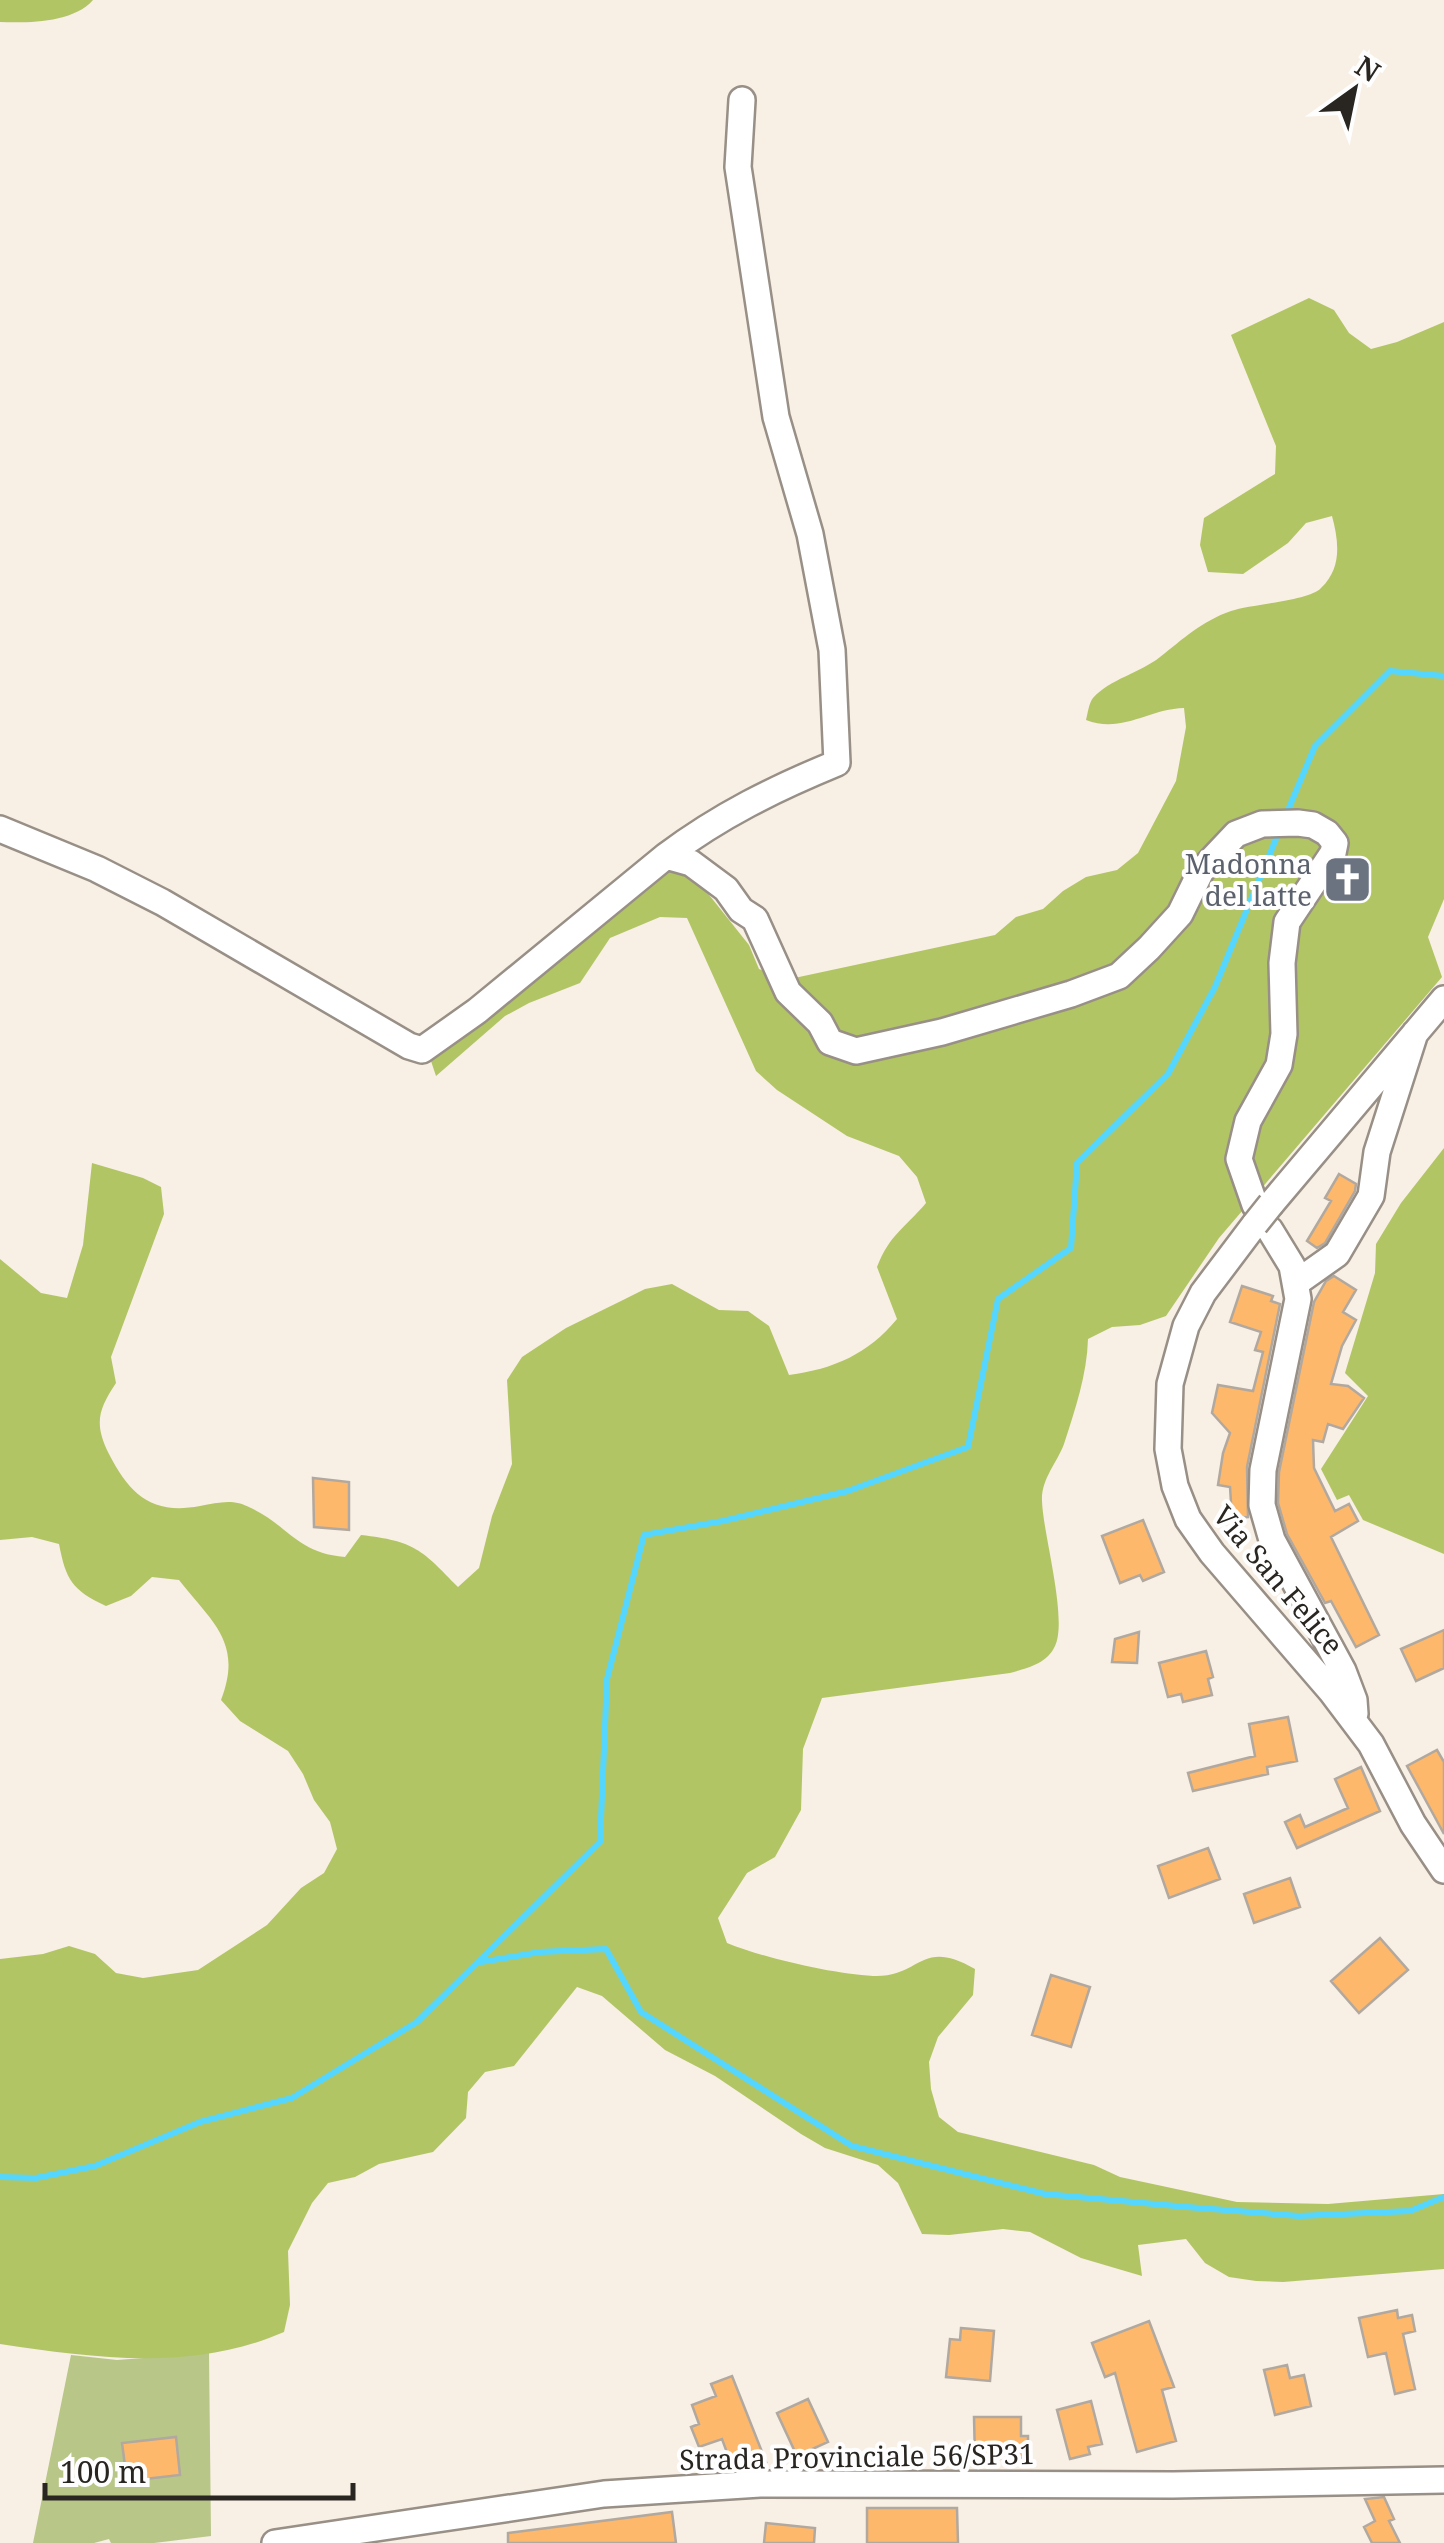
<svg xmlns="http://www.w3.org/2000/svg" width="1444" height="2543" font-family="'Noto Serif',serif">
  <rect width="100%" height="100%" fill="#f8efe5"/>
  <path fill="#b8c688" d="M209 2353 211 2536 154 2543H111L109 2539 94 2543H33L71 2355 117 2360Z"/>
  <path fill="#b2c565" d="M0 0H93C73 23 28 23 0 22Z
    M1309 298 1334 310 1349 333 1371 349 1397 342 1444 322V899L1428 937 1442 977 1219 1238 1166 1316 1140 1325 1112 1327 1088 1339C1087 1375 1075 1410 1064 1444 1057 1463 1041 1479 1042 1501 1043 1534 1068 1619 1055 1646 1047 1664 1027 1668 1010 1673L822 1698 803 1749 801 1810 775 1857 747 1873 718 1918 727 1943C764 1958 833 1974 873 1976 921 1978 920 1937 975 1969L973 1995 938 2037 929 2062 931 2089 939 2117 958 2132 1094 2165 1120 2177 1237 2202 1328 2204 1444 2194V2269L1283 2282 1256 2281 1229 2277 1205 2263 1186 2239 1138 2245 1142 2276 1081 2258 1030 2232 1003 2229 949 2235 922 2234 898 2183 878 2165 825 2148 801 2134 715 2076 665 2050 602 1996 577 1987 514 2066 485 2072 468 2092 466 2118 433 2152 379 2164 355 2177 328 2183 312 2203 288 2251 290 2305 284 2332C192 2372 95 2358 0 2344V1959L43 1954 69 1946 95 1954 116 1973 143 1978 198 1970 267 1925 301 1888 324 1873 337 1849 330 1822 314 1800 303 1774 288 1751 240 1721 221 1700C243 1643 213 1623 179 1580L152 1577 131 1596 106 1606C72 1590 66 1580 59 1544L32 1537 0 1540V1259L41 1293 67 1298 83 1245 92 1163 143 1178 161 1187 164 1214 111 1357 116 1383C98 1410 94 1424 109 1454 130 1495 152 1515 200 1506 219 1503 232 1498 251 1508 290 1527 297 1553 345 1557L361 1535C415 1541 422 1550 458 1587L479 1568 492 1516 512 1464 507 1380 522 1357 566 1328 621 1301 645 1289 672 1284 719 1310 748 1311 769 1326 789 1375C834 1369 868 1354 897 1319L877 1267C890 1234 904 1229 926 1203L917 1177 899 1156 847 1136 777 1090 756 1071 687 918 660 917 610 938 580 983 529 1003 505 1016 436 1076 431 1061 668 869 694 876 749 945 759 969 785 980 995 935 1016 917 1043 909 1063 891 1086 877 1117 870 1138 853 1176 781 1186 727 1184 708C1148 709 1122 734 1086 720 1088 712 1089 703 1093 698 1110 679 1140 673 1160 657 1183 639 1202 621 1231 611 1252 604 1309 601 1321 588 1342 568 1339 542 1332 516L1306 523 1288 543 1243 574 1208 572 1200 545 1204 518 1275 474 1276 446 1231 335Z
    M1444 1148V1554L1363 1520 1349 1495 1337 1500 1321 1469 1368 1396 1345 1373 1375 1273 1376 1244 1401 1203Z"/>
  <g fill="none" stroke-linecap="round" stroke-linejoin="round">
    <path stroke="#55d6fe" stroke-width="6" d="M1288 810 1315 746 1390 671 1444 676
      M481 1962 540 1952 606 1949 641 2012 852 2146 1045 2194 1187 2207 1299 2216 1410 2211 1444 2197
      M0 2177 36 2178 95 2166 200 2122 292 2098 417 2022 600 1842 607 1679 644 1535 723 1521 848 1491 968 1447 998 1299 1071 1248 1077 1163 1168 1074 1215 987 1278 834"/>
  </g>
  <path fill="#feb86b" stroke="#b1a89f" stroke-width="2.5" d="M1345 865 1365 881 1351 897 1333 882Z
    M1339 1174 1356 1184 1355 1191 1325 1243 1317 1248 1307 1241 1331 1201 1325 1198Z
    M1334 1276 1356 1290 1343 1312 1356 1320 1342 1346 1331 1384 1348 1386 1364 1398 1343 1429 1328 1424 1323 1442 1313 1440 1314 1468 1335 1511 1349 1504 1358 1521 1331 1537 1379 1635 1356 1647 1331 1601 1325 1603 1287 1534 1278 1503 1279 1472 1314 1302 1326 1281Z
    M1242 1286 1273 1296 1271 1301 1280 1304 1247 1467 1248 1517 1232 1518 1230 1487 1218 1485 1223 1453 1230 1433 1212 1413 1218 1385 1253 1391 1263 1352 1255 1350 1261 1332 1230 1322Z
    M313 1478 349 1482V1530L314 1527Z
    M1143 1520 1164 1572 1143 1581 1140 1575 1120 1583 1102 1536Z
    M1444 1630V1668L1416 1681 1401 1649Z
    M1139 1632 1137 1663 1112 1662 1115 1639Z
    M1206 1651 1213 1677 1208 1679 1212 1695 1183 1702 1181 1694 1168 1697 1159 1663Z
    M1288 1717 1297 1761 1267 1767 1268 1774 1193 1791 1188 1773 1255 1756 1249 1724Z
    M1437 1750 1444 1762V1834L1407 1766Z
    M1361 1767 1380 1811 1297 1848 1285 1822 1300 1815 1305 1827 1348 1808 1335 1779Z
    M1208 1848 1220 1879 1169 1898 1158 1866Z
    M1290 1878 1300 1907 1254 1923 1244 1894Z
    M1380 1938 1408 1970 1359 2013 1331 1981Z
    M1051 1975 1090 1987 1071 2047 1032 2035Z
    M1397 2310 1398 2318 1412 2315 1415 2331 1403 2334 1415 2389 1395 2394 1386 2353 1368 2357 1359 2318Z
    M1149 2321 1174 2387 1162 2390 1176 2441 1137 2452 1115 2373 1105 2377 1092 2343Z
    M961 2328 994 2331 990 2381 946 2377 950 2339 960 2340Z
    M1287 2365 1290 2378 1304 2375 1311 2406 1275 2415 1264 2370Z
    M732 2376 766 2462 749 2468 745 2469 743 2462 732 2466 722 2439 699 2447 691 2427 699 2424 692 2405 716 2396 711 2384Z
    M808 2399 828 2442 797 2456 777 2413Z
    M1091 2401 1102 2444 1088 2447 1090 2454 1070 2459 1057 2410Z
    M974 2417H1021V2436H1028V2458L975 2459Z
    M176 2437 180 2475 127 2481 122 2443Z
    M1384 2497 1394 2519 1389 2521 1400 2543H1372L1364 2527 1375 2521 1365 2499Z
    M867 2508H957L958 2543H867Z
    M672 2512 676 2543H508V2533Z
    M766 2523 815 2528 814 2543H764Z"/>
  <g fill="none" stroke-linecap="round" stroke-linejoin="round">
    <defs>
      <path id="minor" d="M0 829 97 869 162 902 409 1046 422 1050 477 1011 666 856 691 863 726 889 741 910 755 919 788 992 820 1023 830 1042 856 1051 942 1032 1071 994 1119 976 1149 948 1180 914 1201 871 1236 834 1262 824 1298 823 1313 825 1327 833 1335 843 1333 853 1287 922 1282 963 1284 1034 1279 1065 1248 1121 1239 1159 1255 1205
        M666 856C721 815 774 789 837 763L832 650 810 534 776 417 747 226 738 167 742 100
        M1271 1204 1444 999
        M1255 1224 1203 1293 1186 1326 1170 1384 1168 1449 1175 1486 1188 1519 1212 1553 1331 1691 1371 1744 1413 1824 1444 1870
        M1270 1230 1292 1266 1298 1299 1263 1470 1262 1505 1272 1540 1343 1671 1354 1700 1355 1714
        M1296 1283 1337 1254 1371 1196 1377 1152 1415 1033
        M275 2543 604 2494 760 2484 1173 2485 1444 2480"/>
    </defs>
    <use href="#minor" stroke="#988f86" stroke-width="30"/>
    <use href="#minor" stroke="#fff" stroke-width="25"/>
    <defs>
      <path id="minor-bridge" d="M1255 1224 1271 1204"/>
    </defs>
    <use href="#minor-bridge" stroke="#988f86" stroke-width="30" stroke-linecap="butt"/>
    <use href="#minor-bridge" stroke="#fff" stroke-width="25"/>
  </g>
  <defs>
    <symbol id="church-square" viewBox="-11 -11 22 22"><rect x="-9" y="-9" width="18" height="18" rx="4" fill="#6b7280" stroke="#fefefe"/><path d="M-1.2-6h2.4v3.5h3.3v2.4h-3.3V6h-2.4V-.1h-3.3v-2.4h3.3Z" fill="#fff"/></symbol>
  </defs>
  <g fill-rule="evenodd">
    <use href="#church-square" x="1320" y="852" width="55" height="55"/>
  </g>
  <g text-anchor="middle" stroke-width="8" stroke-linejoin="round" paint-order="stroke">
    <g font-size="28" fill="#5b616d" stroke="#fefefe" text-anchor="end">
      <text x="1312" y="874">Madonna<tspan x="1312" dy="32">del latte</tspan></text>
    </g>
    <g font-size="28" fill="#292622" stroke="#fefefe">
      <text transform="translate(1278 1580) rotate(50)" y="10">Via San Felice</text>
      <text transform="translate(857 2457) rotate(-1)" y="10">Strada Provinciale 56/SP31</text>
    </g>
  </g>
  <g transform="translate(1354 90) rotate(33)" stroke="#fefefe" stroke-width="8" paint-order="stroke">
  <path d="M0-8L18 38L0 25L-18 38Z" fill="#292622"/>
  <text y="-15" font-size="28" font-weight="bold" text-anchor="middle" fill="#292622">N</text>
  </g>
  <path d="M45 2483v15h308v-15" fill="none" stroke="#292622" stroke-width="5"/>
  <text x="60" y="2483" font-size="30" fill="#292622" stroke="#fefefe" stroke-width="8" paint-order="stroke">100 m</text>
</svg>
